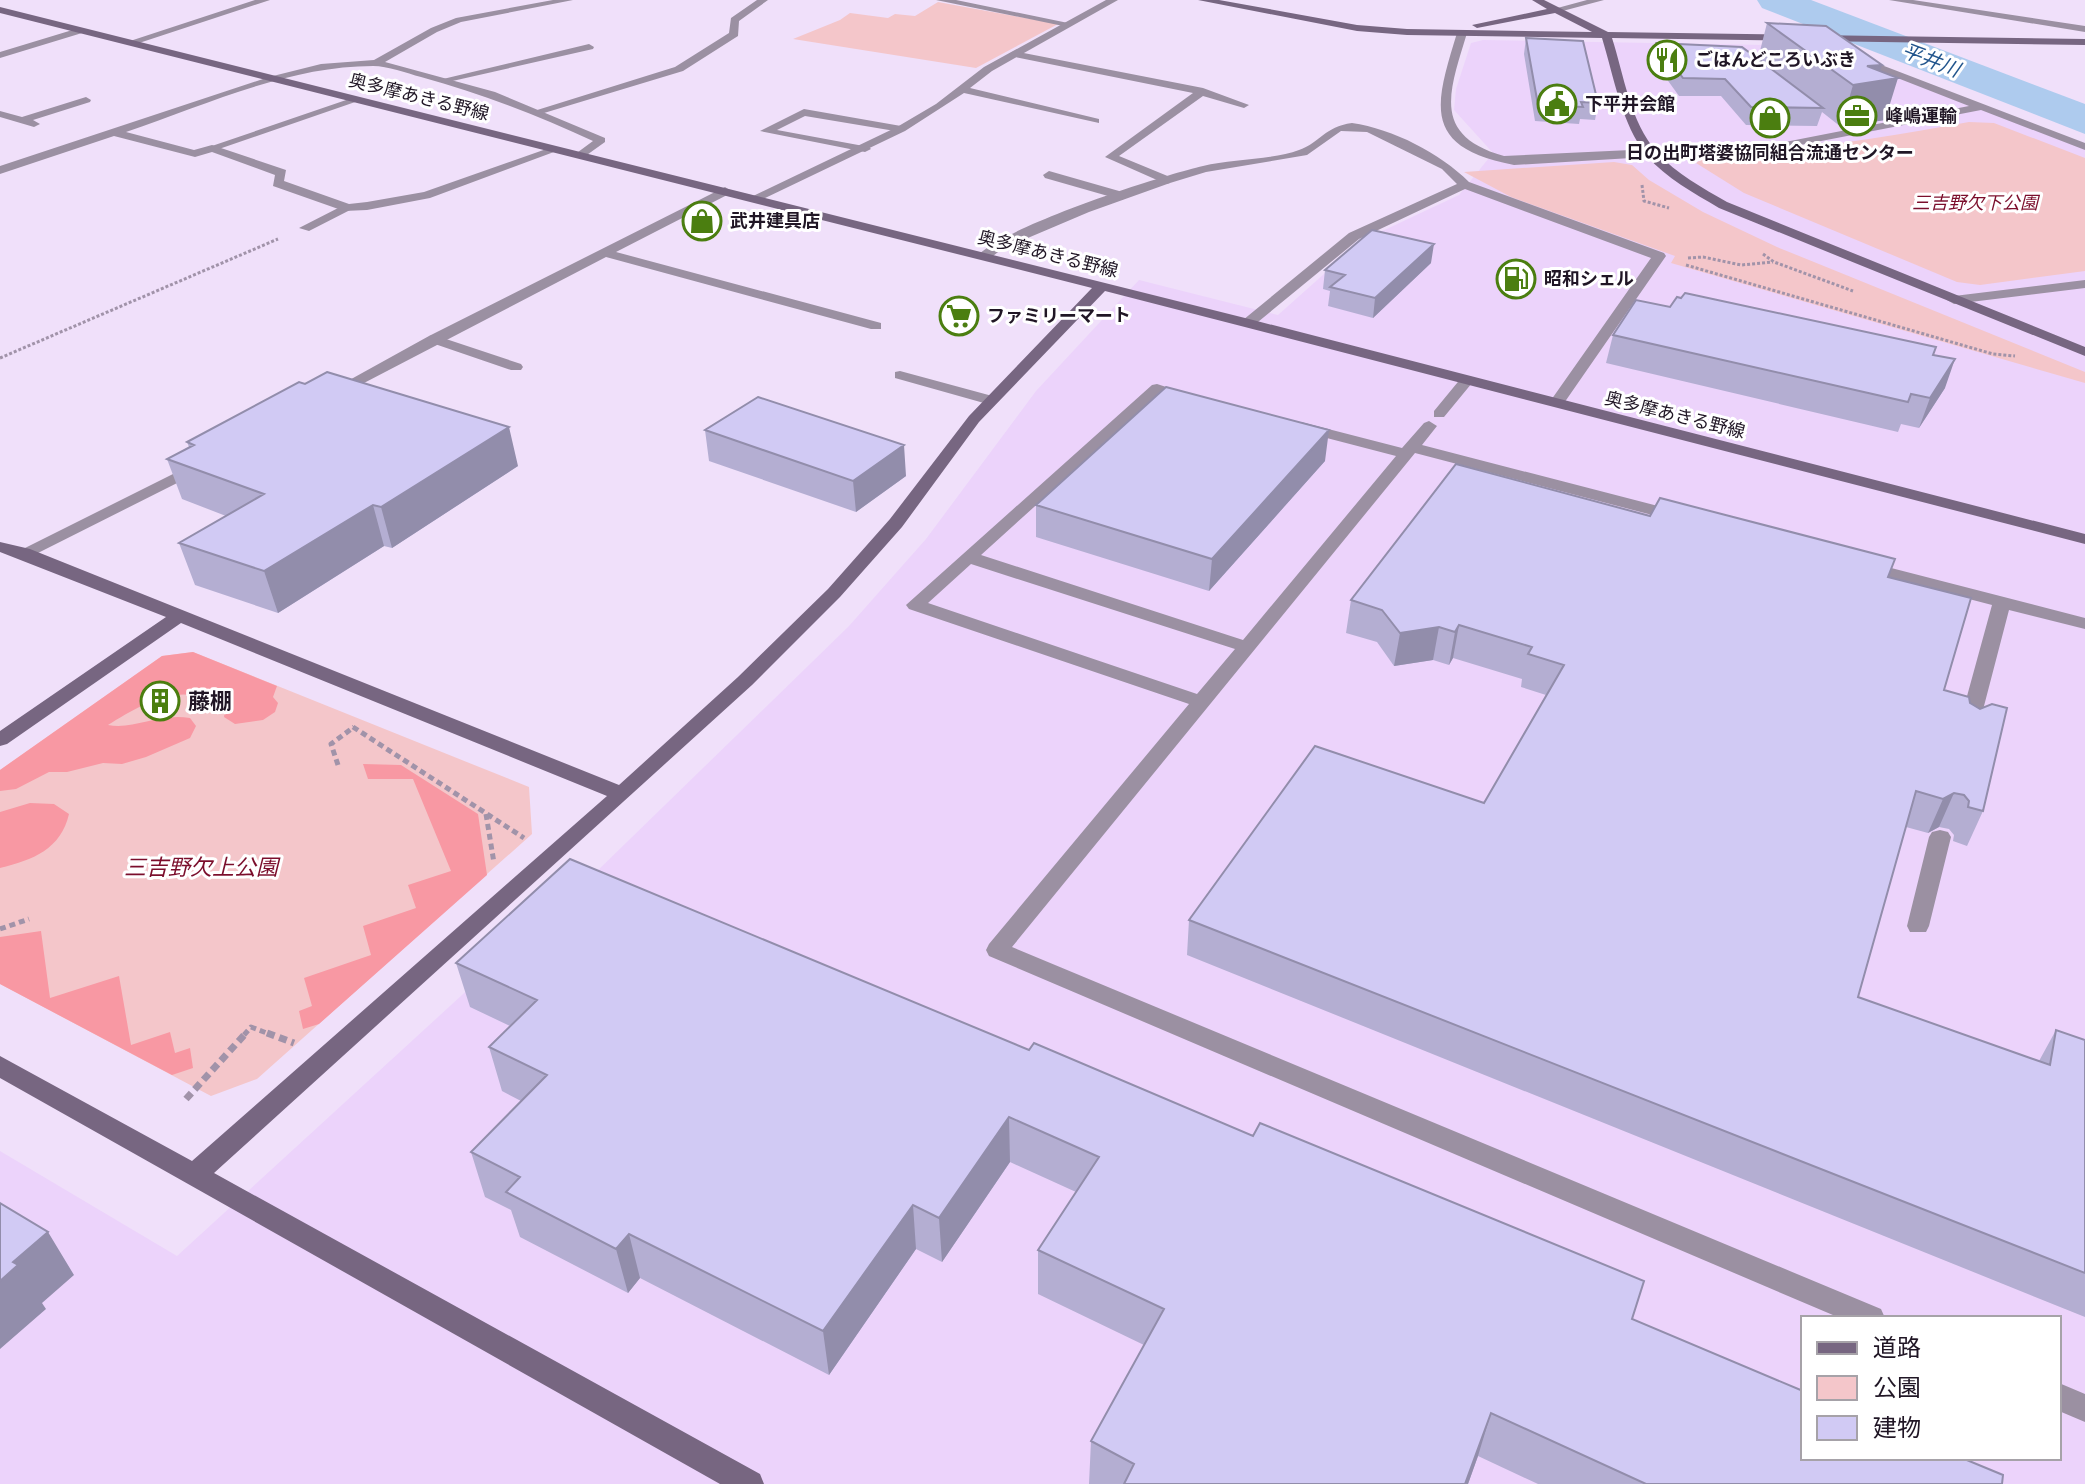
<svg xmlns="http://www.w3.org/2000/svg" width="2085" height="1484" font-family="'IBM Plex Serif','Noto Sans JP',serif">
  <rect width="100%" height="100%" fill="#f0e0fa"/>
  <path fill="#ecd3fb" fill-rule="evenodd" d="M1483 40 1819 46 2085 147V1484H0V1151L177 1256 592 876 849 626 926 539 1036 391 1139 280 1278 315 1361 241 1459 195 1493 153 1454 110 1456 89 1471 43ZM1803 1318H2059V1458H1803Z"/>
  <path fill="#f4c6ca" d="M938 2 1058 24 976 68 793 39 840 20 850 13 888 18 895 14 915 16Z
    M1969 122 1994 123 2085 158V271L1980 285 1957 282 1744 193 1696 163 1705 157C1794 152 1881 138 1969 122Z
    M1614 162 1632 165 1649 180 1703 212 1777 247 2085 372V383L1671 263 1675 256 1511 197 1464 172Z
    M193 652 529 787 532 834 257 1079 211 1096 0 984V770L162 656Z"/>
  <path fill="#f898a3" d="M193 652 277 686 273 697 278 703 275 712 263 720 235 724 224 717 225 710 194 703 192 695C163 691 132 710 108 725 134 730 158 713 190 718L196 726 190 738 146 757 122 764 103 763 67 772H49L16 789 0 791V770L162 656Z
    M363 764 401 765 478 814 487 875 319 1024 303 1029 299 1011 312 1006 304 978 371 955 363 926 416 908 408 885 451 871 413 779H368Z
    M30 803 54 804 69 814C61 849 33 860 0 868V812Z
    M41 931 50 998 119 976 131 1045 170 1032 175 1053 190 1048 193 1068 172 1075 0 984V937Z"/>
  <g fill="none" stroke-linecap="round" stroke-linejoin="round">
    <path fill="#aecbee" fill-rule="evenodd" d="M1757 0H1811L2085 104V134L1762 8Z"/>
    <path stroke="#a193a9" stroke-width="3" stroke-dasharray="3 2" stroke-linecap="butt" d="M1642 185 1644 201 1669 208
      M1763 254 1774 262 1853 291
      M1688 258 1703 257 1741 265 1773 262
      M1686 265 1993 354 2015 356
      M0 358 278 239"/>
    <path stroke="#a193a9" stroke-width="5" stroke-dasharray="6 4" stroke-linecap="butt" d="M353 727 524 838
      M338 765 331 744 354 727
      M486 814 494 863
      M0 929 29 919
      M244 1035 251 1027 272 1035"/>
    <path stroke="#a193a9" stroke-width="7" stroke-dasharray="8 5" stroke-linecap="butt" d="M267 1033 294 1043
      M186 1099 246 1033"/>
    <path fill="#9b90a2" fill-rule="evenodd" d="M757 0H768L739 21 738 36 683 71 544 113 534 111 675 67 729 33 731 18Z
      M936 0H956L1073 24 1068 27Z
      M589 44 594 47 593 49 448 82 443 79Z
      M1014 51 1203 88 1249 105 1244 108 1203 96 1119 156 1170 177V183L1166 184 1105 157 1193 93 1010 56 1009 54Z
      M352 98 361 100 216 150 206 148Z
      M804 109 901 126 907 129 901 132 805 116 777 130 869 147 871 149 865 152 760 131Z
      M1049 171 1126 193 1128 196 1122 200 1045 178 1043 175Z
      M344 205 354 208 309 231 299 228Z
      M434 335 521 364 523 367 521 370H511L429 342V336Z
      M900 371 996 397 999 400 991 405 895 378V372Z
      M1467 376 1472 377V383L1444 417H1434V411L1462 377Z
      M1157 384 1197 397 1189 402 1160 393 981 555 1243 640 1396 456 1296 430 1293 427 1301 422 1402 448 1424 423 1429 421 1437 426 1422 445 1685 513 1687 517 1679 522 1415 453 1012 947 1881 1309 1885 1318H1840L989 956 986 950 989 944 1189 704 909 609 906 605 1152 385ZM971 564 1235 649 1197 694 928 603Z
      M1864 561 2085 618V629L2009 610 1978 729 1968 735 1961 733 1958 729 1992 605 1858 570 1855 566Z
      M1940 830 1948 832 1951 837 1929 926 1926 932H1910L1907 926 1929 837 1932 832Z
      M2059 1383 2085 1394V1422L2059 1411Z"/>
    <path fill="#9b90a2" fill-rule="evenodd" d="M255 0H270L133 45 124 43Z
      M553 0H573L461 22 437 32 385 62 495 92 605 138V142L584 157 574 155 593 141C537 115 480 93 421 77 406 73 388 66 373 66 288 66 205 105 126 132L194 150 212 145 286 170 284 181 349 204 367 202 424 192 552 147 562 149 430 198 367 210 344 211 273 186 275 175 212 152 195 157 114 136 0 174V166L269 77 321 64 374 60 431 28 456 18Z
      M1106 0H1118L992 71 970 88 1099 119V123L964 93 905 131 759 201 749 198 897 127 936 104 984 67Z
      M1587 0H1604L1555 13 1550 10Z
      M1889 0H1913L2085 26V32Z
      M79 28 82 33 0 58V52Z
      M1462 30 1467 33C1450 90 1430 135 1504 156L1780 143 1969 106 1854 61V57L1858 56 2085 143V150L1981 110 1780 149 1514 165C1421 147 1435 105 1457 33Z
      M86 97 91 100 90 102 33 120 40 124 34 127 0 117V111L22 117Z
      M1352 123C1393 129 1440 153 1469 182L1664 253 1666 256 1562 406H1552L1549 403 1651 258 1465 189 1359 239 1253 326H1243V320L1349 233 1457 184 1442 169 1367 132 1341 131 1307 155 1206 172 1170 183 1089 212 1002 249 989 259 977 256C1004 227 1159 176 1203 166 1231 159 1273 160 1299 150 1321 142 1324 127 1352 123Z
      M725 187 731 191 729 194 616 252 881 323V329H871L606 257 339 396 334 398 326 393 429 336Z
      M2085 280V288L1954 304 1947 300 1954 296Z
      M197 462 203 464V470L30 557 24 558 15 553Z"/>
    <path fill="#776681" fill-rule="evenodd" d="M1198 0H1219L1357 25 1407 29 1592 32 1555 13 1477 28 1472 25 1547 9 1532 0H1544L1608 32 2085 39V45L1612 38C1624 75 1630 122 1657 152 1676 174 1703 188 1727 202L2085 347V356L1719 208C1694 193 1666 178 1647 156 1621 123 1614 77 1602 38L1407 35 1357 31Z
      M0 7 1253 320 2085 534V544L1105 291 979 422 902 527 840 597 752 685 214 1173 760 1474 764 1484H720L0 1078V1056L192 1161 607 796 181 623 7 744 0 746V731L166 617 0 552V542L30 549 619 785 738 677 828 589 890 519 969 416 1092 288 0 13Z"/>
  </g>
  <path fill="#b4aed2" d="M1767 23 1880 71 1885 120 1841 127 1822 112 1817 126 1746 125 1721 96H1679L1653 60 1657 43 1758 59Z
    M1526 38 1598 103 1595 120 1580 119 1579 124 1535 121 1524 54Z
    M1431 263 1373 318 1328 306 1330 291 1323 289 1325 270Z
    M1613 335 1933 355 1945 388 1919 428 1901 424 1898 432 1606 363Z
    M705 430 906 476 856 512 709 461Z
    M187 442 518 466 392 548 384 546 278 613 195 585 179 543 226 516 182 499 167 459 189 447Z
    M1325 461 1209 591 1036 537V505Z
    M1650 516 1888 577 1944 690 1983 811 1967 846 1953 841 1954 835 1949 829 1939 827 1928 833 1906 827 1858 997 2039 1061 2056 1030 2085 1040V1317L1187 955 1189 920 1484 803 1546 695 1521 687 1522 679 1453 658 1449 665 1433 660 1394 666 1377 642 1346 633 1351 600Z
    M570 859 1632 1319 2002 1484H1538L1478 1456 1468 1484H1089L1091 1441 1144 1345 1038 1294V1250L1076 1192 1010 1162 942 1262 916 1249 829 1375 640 1278 628 1293 520 1237 511 1210 485 1197 471 1152 521 1101 502 1091 489 1047 510 1026 470 1007 456 963Z"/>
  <path fill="#928dab" d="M1882 65 1877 81 1898 78 1885 120 1841 127 1853 85 1867 66Z
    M1434 244 1431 263 1373 318 1375 298Z
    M1955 359 1945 388 1919 428 1930 398Z
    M509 427 518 466 392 548 381 507Z
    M1329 430 1325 461 1209 591 1212 559Z
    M904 445 906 476 856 512 853 481Z
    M373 505 384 546 278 613 264 571Z
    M1459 625 1453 658 1449 665 1455 632Z
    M1439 627 1433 660 1394 666 1400 633Z
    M1954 793 1939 827 1928 833 1943 799Z
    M1009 1117 1010 1162 942 1262 939 1218Z
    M913 1205 916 1249 829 1375 823 1331Z
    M48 1232 74 1275 42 1303 46 1309 0 1349V1281L13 1262Z
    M629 1234 640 1278 628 1293 616 1249Z
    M1491 1413 1478 1456 1468 1484H1465Z"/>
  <path fill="#d1caf4" stroke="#928dab" stroke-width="2" d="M1767 23 1826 26 1882 65 1867 66 1898 78 1853 85Z
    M1526 38 1583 41 1598 103 1581 102 1583 107 1538 105Z
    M1657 43 1742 47 1823 108 1751 107 1725 79 1683 78Z
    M1372 230 1434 244 1375 298 1330 287 1345 275 1325 270Z
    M1685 293 1936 347 1933 355 1955 359 1930 398 1911 394 1908 402 1613 335 1636 300 1670 307 1677 297 1681 298Z
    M327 372 509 427 381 507 373 505 264 571 179 543 264 494 167 459 194 445 187 442 299 382 305 384Z
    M1166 387 1329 430 1212 559 1036 505Z
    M758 397 904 445 853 481 705 430Z
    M1456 464 1650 516 1660 498 1895 559 1888 577 1971 598 1944 690 1969 697 1970 703 1980 709 1992 704 2007 708 1983 811 1968 807 1969 801 1964 795 1954 793 1943 799 1916 791 1858 997 2050 1065 2056 1030 2085 1040V1273L1189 920 1315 746 1484 803 1564 665 1528 654 1532 647 1459 625 1455 632 1439 627 1400 633 1382 610 1351 600Z
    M570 859 1029 1050 1034 1043 1253 1136 1260 1123 1644 1281 1632 1319 1803 1391V1458H1962L2003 1475 2002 1484H1646L1491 1413 1465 1484H1124L1134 1464 1091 1441 1164 1309 1038 1250 1099 1157 1009 1117 939 1218 913 1205 823 1331 629 1234 616 1249 506 1192 520 1177 471 1152 547 1075 489 1047 537 1000 456 963Z
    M0 1203 48 1232 13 1262 18 1265 0 1281Z"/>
  <defs>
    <symbol id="restaurant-ring" viewBox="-11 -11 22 22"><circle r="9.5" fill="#fff" stroke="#4b7e10" stroke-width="1.5"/><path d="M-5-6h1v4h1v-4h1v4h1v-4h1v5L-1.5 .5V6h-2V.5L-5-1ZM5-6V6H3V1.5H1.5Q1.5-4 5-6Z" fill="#4b7e10"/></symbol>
    <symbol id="civic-ring" viewBox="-11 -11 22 22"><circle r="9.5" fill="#fff" stroke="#4b7e10" stroke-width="1.5"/><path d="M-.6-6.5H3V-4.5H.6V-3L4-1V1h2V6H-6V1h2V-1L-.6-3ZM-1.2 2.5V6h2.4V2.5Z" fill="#4b7e10"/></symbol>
    <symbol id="office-ring" viewBox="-11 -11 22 22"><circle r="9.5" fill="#fff" stroke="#4b7e10" stroke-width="1.5"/><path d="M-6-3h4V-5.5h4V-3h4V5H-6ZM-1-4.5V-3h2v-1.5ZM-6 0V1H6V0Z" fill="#4b7e10"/></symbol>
    <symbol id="shop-ring" viewBox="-11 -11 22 22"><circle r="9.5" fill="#fff" stroke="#4b7e10" stroke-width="1.5"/><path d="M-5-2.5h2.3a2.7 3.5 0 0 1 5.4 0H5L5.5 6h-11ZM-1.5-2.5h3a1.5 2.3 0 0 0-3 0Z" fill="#4b7e10"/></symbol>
    <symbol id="fuel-ring" viewBox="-11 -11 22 22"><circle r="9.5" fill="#fff" stroke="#4b7e10" stroke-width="1.5"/><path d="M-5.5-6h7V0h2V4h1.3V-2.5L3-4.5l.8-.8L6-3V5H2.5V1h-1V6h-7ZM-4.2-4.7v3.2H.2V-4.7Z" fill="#4b7e10"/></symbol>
    <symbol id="supermarket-ring" viewBox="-11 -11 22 22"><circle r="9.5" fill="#fff" stroke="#4b7e10" stroke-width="1.5"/><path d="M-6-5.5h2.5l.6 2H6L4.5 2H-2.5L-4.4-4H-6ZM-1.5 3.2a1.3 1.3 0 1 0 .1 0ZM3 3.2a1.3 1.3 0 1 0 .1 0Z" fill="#4b7e10"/></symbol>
    <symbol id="building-ring" viewBox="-11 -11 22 22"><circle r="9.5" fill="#fff" stroke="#4b7e10" stroke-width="1.5"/><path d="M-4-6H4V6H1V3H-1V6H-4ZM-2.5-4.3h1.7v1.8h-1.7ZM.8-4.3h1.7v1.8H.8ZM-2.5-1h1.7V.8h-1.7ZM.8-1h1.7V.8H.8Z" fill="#4b7e10"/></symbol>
  </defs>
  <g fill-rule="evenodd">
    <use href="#restaurant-ring" x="1645" y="38" width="44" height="44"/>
    <use href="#civic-ring" x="1535" y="82" width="44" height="44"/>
    <use href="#office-ring" x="1835" y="94" width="44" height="44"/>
    <use href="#shop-ring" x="1748" y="96" width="44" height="44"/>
    <use href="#shop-ring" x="680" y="199" width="44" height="44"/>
    <use href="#fuel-ring" x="1494" y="257" width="44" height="44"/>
    <use href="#supermarket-ring" x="937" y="294" width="44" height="44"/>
    <use href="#building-ring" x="138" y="679" width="44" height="44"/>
  </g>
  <g text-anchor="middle" stroke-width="6" stroke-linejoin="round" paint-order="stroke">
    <g font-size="18" font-weight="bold" fill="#201625" stroke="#fff" text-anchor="start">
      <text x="1695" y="66">ごはんどころいぶき</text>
      <text x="1585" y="110">下平井会館</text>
      <text x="1885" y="122">峰嶋運輸</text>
      <text x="1770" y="159" text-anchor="middle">日の出町塔婆協同組合流通センター</text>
      <text x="730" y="227">武井建具店</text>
      <text x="1544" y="285">昭和シェル</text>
      <text x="987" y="322">ファミリーマート</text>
    </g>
    <g font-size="18" fill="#201625" stroke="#fff">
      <text transform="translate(419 97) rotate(14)" y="6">奥多摩あきる野線</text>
      <text transform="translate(1048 254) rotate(14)" y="6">奥多摩あきる野線</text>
      <text transform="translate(1675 415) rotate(14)" y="6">奥多摩あきる野線</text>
    </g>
    <g font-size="18" font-style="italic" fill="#7b0e2c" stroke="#fff">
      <text x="1975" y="209">三吉野欠下公園</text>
    </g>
    <g font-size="20" font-style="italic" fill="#23568d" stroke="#fff">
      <text transform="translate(1931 60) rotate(21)" y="7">平井川</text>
    </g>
    <g font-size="22" font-weight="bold" fill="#201625" stroke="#fff" text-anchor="start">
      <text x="188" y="709">藤棚</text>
    </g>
    <g font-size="22" font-style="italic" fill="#7b0e2c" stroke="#fff">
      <text x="201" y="875">三吉野欠上公園</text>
    </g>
  </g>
  <rect x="1801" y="1316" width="260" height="144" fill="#ffffff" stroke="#a6a2a8" stroke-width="2"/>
  <rect x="1817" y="1342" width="40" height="12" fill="#776681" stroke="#a6a2a8" stroke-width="2"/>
  <text x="1873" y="1356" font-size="24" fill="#201625">道路</text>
  <rect x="1817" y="1376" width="40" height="24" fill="#f4c6ca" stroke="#a6a2a8" stroke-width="2"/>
  <text x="1873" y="1396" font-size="24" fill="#201625">公園</text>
  <rect x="1817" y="1416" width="40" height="24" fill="#d1caf4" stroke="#a6a2a8" stroke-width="2"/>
  <text x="1873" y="1436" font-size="24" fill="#201625">建物</text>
</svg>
